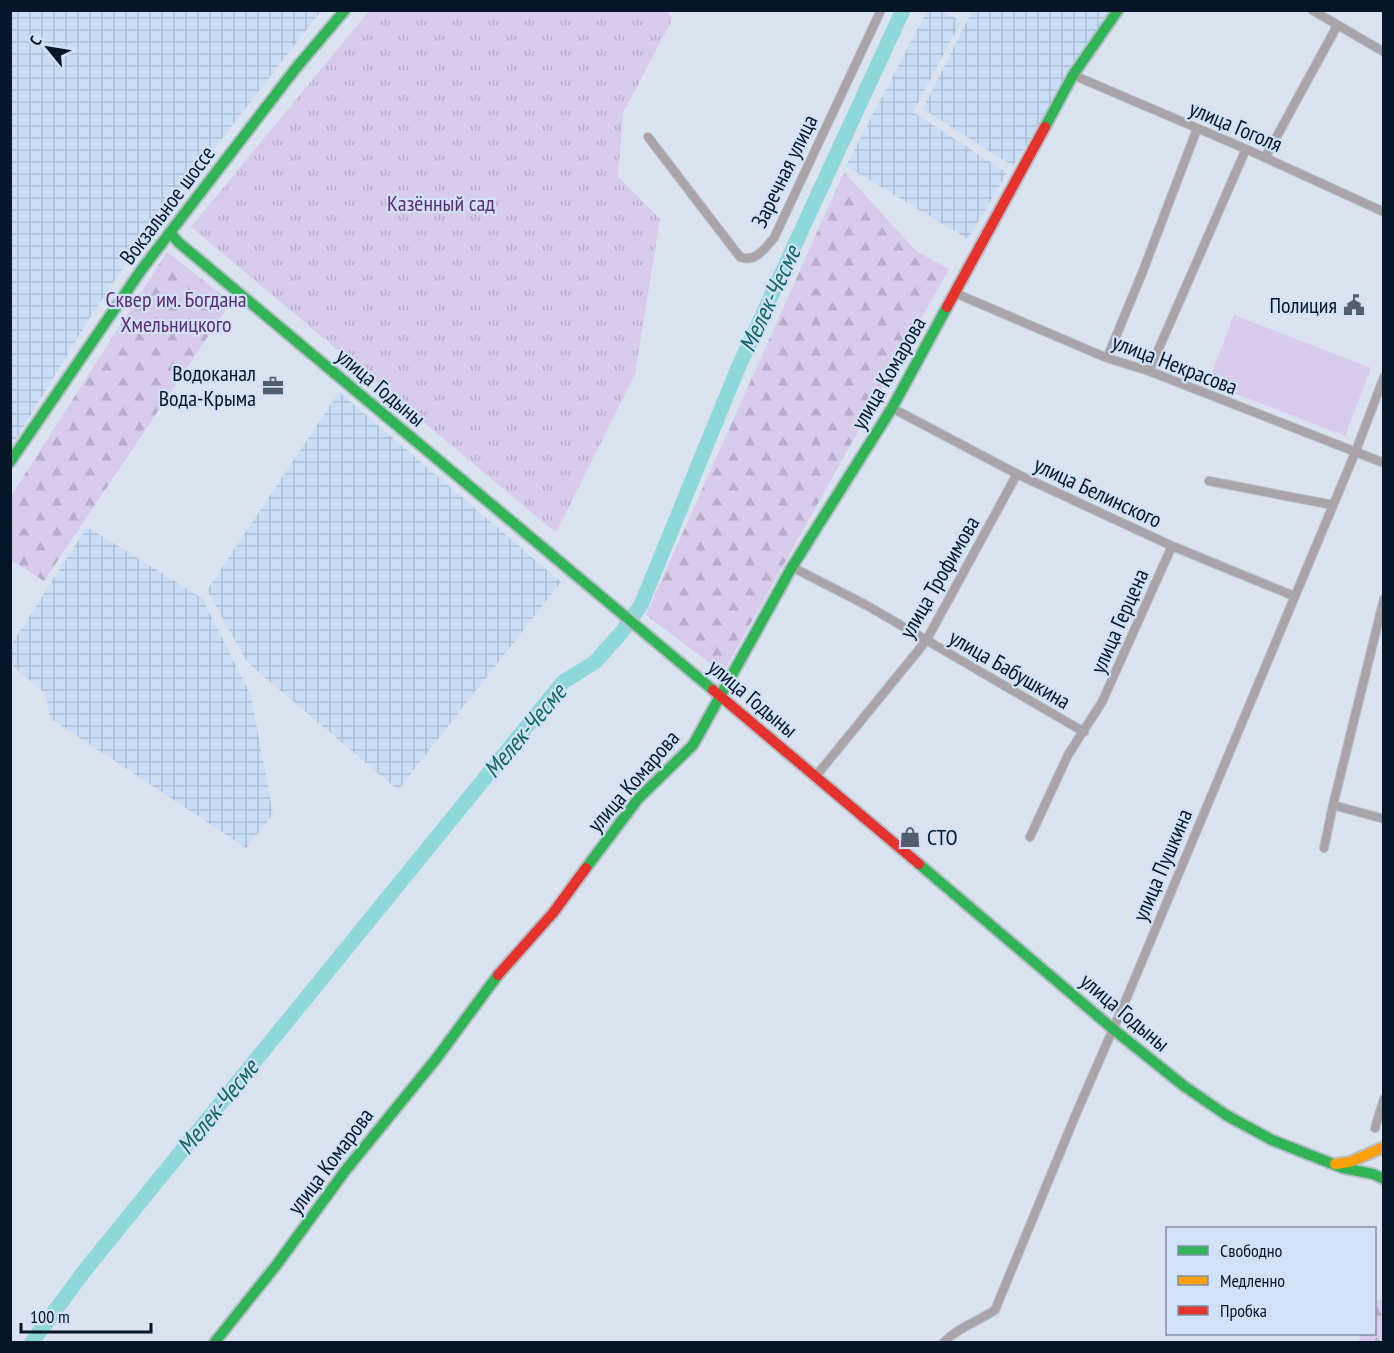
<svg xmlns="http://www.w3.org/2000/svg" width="1394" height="1353" font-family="'PT Sans Narrow',sans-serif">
  <defs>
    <pattern id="industrial-grid" width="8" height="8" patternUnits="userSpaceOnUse" patternTransform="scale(1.5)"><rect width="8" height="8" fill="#cadef7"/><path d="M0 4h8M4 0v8" fill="none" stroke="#acbed4"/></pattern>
    <pattern id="forest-firs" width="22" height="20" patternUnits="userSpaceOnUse" patternTransform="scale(1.5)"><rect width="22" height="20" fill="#d8cbec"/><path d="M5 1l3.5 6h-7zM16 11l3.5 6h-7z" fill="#b8aeca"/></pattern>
    <pattern id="park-tufts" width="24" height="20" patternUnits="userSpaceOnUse" patternTransform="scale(1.5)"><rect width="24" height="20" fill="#d8cbec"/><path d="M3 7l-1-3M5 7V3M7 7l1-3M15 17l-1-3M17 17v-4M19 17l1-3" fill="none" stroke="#b8aeca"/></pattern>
  </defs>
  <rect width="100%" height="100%" fill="#dae3ef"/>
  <path fill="url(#industrial-grid)" d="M11 10 321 11 133 253 92 314 11 447Z
    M927 11H943L961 21 913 112 1007 173 968 239 846 166Z
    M972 11H1110L1013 166 923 109Z
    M339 392 561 582 398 790 247 662 207 590Z
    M87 527 202 598 251 696 273 814 246 848 50 718 46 694 11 664V645Z"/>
  <path fill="url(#forest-firs)" d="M844 172 916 251 949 269 723 673 646 615Z
    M167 252 231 302 44 581 11 560V496Z
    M1383 1299V1342H1359L1360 1334H1374L1375 1301Z"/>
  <path fill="url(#park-tufts)" d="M665 10 673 18 623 113 618 177 660 219 635 374 556 533 191 227 369 11Z"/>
  <path fill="#d8cbec" d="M1234 315 1371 368 1345 436 1208 383Z"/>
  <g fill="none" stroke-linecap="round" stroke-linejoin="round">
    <path stroke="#8ed8da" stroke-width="15" d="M32 1342 85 1270 563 682 595 662 621 633 641 605 738 368 903 10"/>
    <defs>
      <path id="street" d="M1312 10 1384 52
        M1073 75 1246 149 1384 212
        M648 137 740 257C756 263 765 248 774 238L881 10
        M1265 158 1337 26
        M955 293 1107 358 1149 371 1384 463
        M1107 358 1143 271 1197 129
        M1149 371 1246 149
        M892 408 1017 474 1172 546 1294 596
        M1209 481 1333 505
        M792 567 866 605 1084 732
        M816 776 926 641 1017 474
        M1333 805 1384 819
        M1030 837 1068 755 1102 702 1172 546
        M1324 848 1333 805 1384 599
        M1375 1128 1384 1099
        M944 1342C959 1327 977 1322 995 1310L1076 1114 1127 997 1355 453 1384 377"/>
      <path id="fast" d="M1045 127 1073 75 1118 10
        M170 232 178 242 713 690
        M10 462 142 269 296 68 345 10
        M919 864 1113 1029 1184 1086 1226 1115 1272 1140 1343 1168 1373 1174 1384 1179
        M586 868 638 799 693 745 792 567 892 408 947 307
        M215 1342 278 1263 345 1171 436 1059 498 975"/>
      <path id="slow" d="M1335 1164 1350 1162 1384 1147"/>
      <path id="jam" d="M947 307 1045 127
        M713 690 919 864
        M498 975 553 913 586 868"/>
    </defs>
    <use href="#street" stroke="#b5bfca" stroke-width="10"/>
    <use href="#fast" stroke="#b5bfca" stroke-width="14"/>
    <use href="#slow" stroke="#b5bfca" stroke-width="14"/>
    <use href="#jam" stroke="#b5bfca" stroke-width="14"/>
    <use href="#street" stroke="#aaa3a8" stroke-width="8"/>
    <use href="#fast" stroke="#30b455" stroke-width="10"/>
    <use href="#slow" stroke="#ff9f0a" stroke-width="10"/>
    <use href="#jam" stroke="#e5322d" stroke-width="10"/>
  </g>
  <defs>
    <symbol id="civic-bare" viewBox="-9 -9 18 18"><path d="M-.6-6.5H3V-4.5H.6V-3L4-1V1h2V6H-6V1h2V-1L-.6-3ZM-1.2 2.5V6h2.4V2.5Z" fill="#505e6e" stroke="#d1e2f8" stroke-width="2.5" paint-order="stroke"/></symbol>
    <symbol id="office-bare" viewBox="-9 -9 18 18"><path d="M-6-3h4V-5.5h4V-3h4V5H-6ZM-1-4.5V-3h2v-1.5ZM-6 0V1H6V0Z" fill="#505e6e" stroke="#d1e2f8" stroke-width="2.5" paint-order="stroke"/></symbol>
    <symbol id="shop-bare" viewBox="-9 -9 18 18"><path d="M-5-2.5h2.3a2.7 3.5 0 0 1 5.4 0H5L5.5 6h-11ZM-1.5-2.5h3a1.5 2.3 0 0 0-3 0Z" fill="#505e6e" stroke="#d1e2f8" stroke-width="2.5" paint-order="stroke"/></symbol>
  </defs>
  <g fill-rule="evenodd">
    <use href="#civic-bare" x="1339" y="290" width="30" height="30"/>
    <use href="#office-bare" x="258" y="371" width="30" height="30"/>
    <use href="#shop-bare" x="895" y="822" width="30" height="30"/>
  </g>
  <g text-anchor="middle" stroke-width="4.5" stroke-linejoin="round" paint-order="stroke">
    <g font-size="22" fill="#061628" stroke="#d1e2f8">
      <text transform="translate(1236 126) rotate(23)" y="8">улица Гоголя</text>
      <text transform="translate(784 171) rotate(-64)" y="8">Заречная улица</text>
      <text transform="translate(167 205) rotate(-53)" y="8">Вокзальное шоссе</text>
      <text transform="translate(1175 364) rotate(21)" y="8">улица Некрасова</text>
      <text transform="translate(888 373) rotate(-60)" y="8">улица Комарова</text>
      <text transform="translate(381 387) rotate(40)" y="8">улица Годыны</text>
      <text transform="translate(1098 492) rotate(25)" y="8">улица Белинского</text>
      <text transform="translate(939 577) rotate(-60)" y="8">улица Трофимова</text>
      <text transform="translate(1119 621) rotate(-66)" y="8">улица Герцена</text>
      <text transform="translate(1010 669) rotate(30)" y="8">улица Бабушкина</text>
      <text transform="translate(753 698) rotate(40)" y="8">улица Годыны</text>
      <text transform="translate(633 781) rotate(-49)" y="8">улица Комарова</text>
      <text transform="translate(1162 865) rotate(-67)" y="8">улица Пушкина</text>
      <text transform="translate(1125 1012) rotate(40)" y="8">улица Годыны</text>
      <text transform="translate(330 1161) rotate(-53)" y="8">улица Комарова</text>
    </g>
    <g font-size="22" fill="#5c2c74" stroke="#d1e2f8">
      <text x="441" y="211">Казённый сад</text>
      <text x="176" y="307">Сквер им. Богдана<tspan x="176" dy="25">Хмельницкого</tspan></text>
    </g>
    <g font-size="22" fill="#061628" stroke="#d1e2f8" text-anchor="end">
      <text x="1337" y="313">Полиция</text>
      <text x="256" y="381">Водоканал<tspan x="256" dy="25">Вода-Крыма</tspan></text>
      <text x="927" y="845" text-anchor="start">СТО</text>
    </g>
    <g font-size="24" font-style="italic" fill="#0d6564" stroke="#d1e2f8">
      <text transform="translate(770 299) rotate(-65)" y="8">Мелек-Чесме</text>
      <text transform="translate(525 731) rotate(-50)" y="8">Мелек-Чесме</text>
      <text transform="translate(218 1107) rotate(-51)" y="8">Мелек-Чесме</text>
    </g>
  </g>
  <rect width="1394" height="1353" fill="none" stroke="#061628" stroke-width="24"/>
  <rect x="1166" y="1227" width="210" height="108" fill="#d1e2f8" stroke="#8090a5" stroke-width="1.5"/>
  <rect x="1178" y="1246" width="30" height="9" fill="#30b455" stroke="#8090a5" stroke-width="1.5"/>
  <text x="1220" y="1257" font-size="18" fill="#061628">Свободно</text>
  <rect x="1178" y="1276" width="30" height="9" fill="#ff9f0a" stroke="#8090a5" stroke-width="1.5"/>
  <text x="1220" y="1287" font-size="18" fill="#061628">Медленно</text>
  <rect x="1178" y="1306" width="30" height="9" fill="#e5322d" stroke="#8090a5" stroke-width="1.5"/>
  <text x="1220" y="1317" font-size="18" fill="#061628">Пробка</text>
  <g transform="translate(48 48) rotate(300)" stroke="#d1e2f8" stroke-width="4.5" paint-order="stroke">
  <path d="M0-4.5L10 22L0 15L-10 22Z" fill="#061628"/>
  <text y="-9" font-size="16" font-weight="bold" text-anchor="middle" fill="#061628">С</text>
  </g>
  <path d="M21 1323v9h130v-9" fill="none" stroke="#061628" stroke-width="3"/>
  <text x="30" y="1323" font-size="18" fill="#061628" stroke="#d1e2f8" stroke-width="4.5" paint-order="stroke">100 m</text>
</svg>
